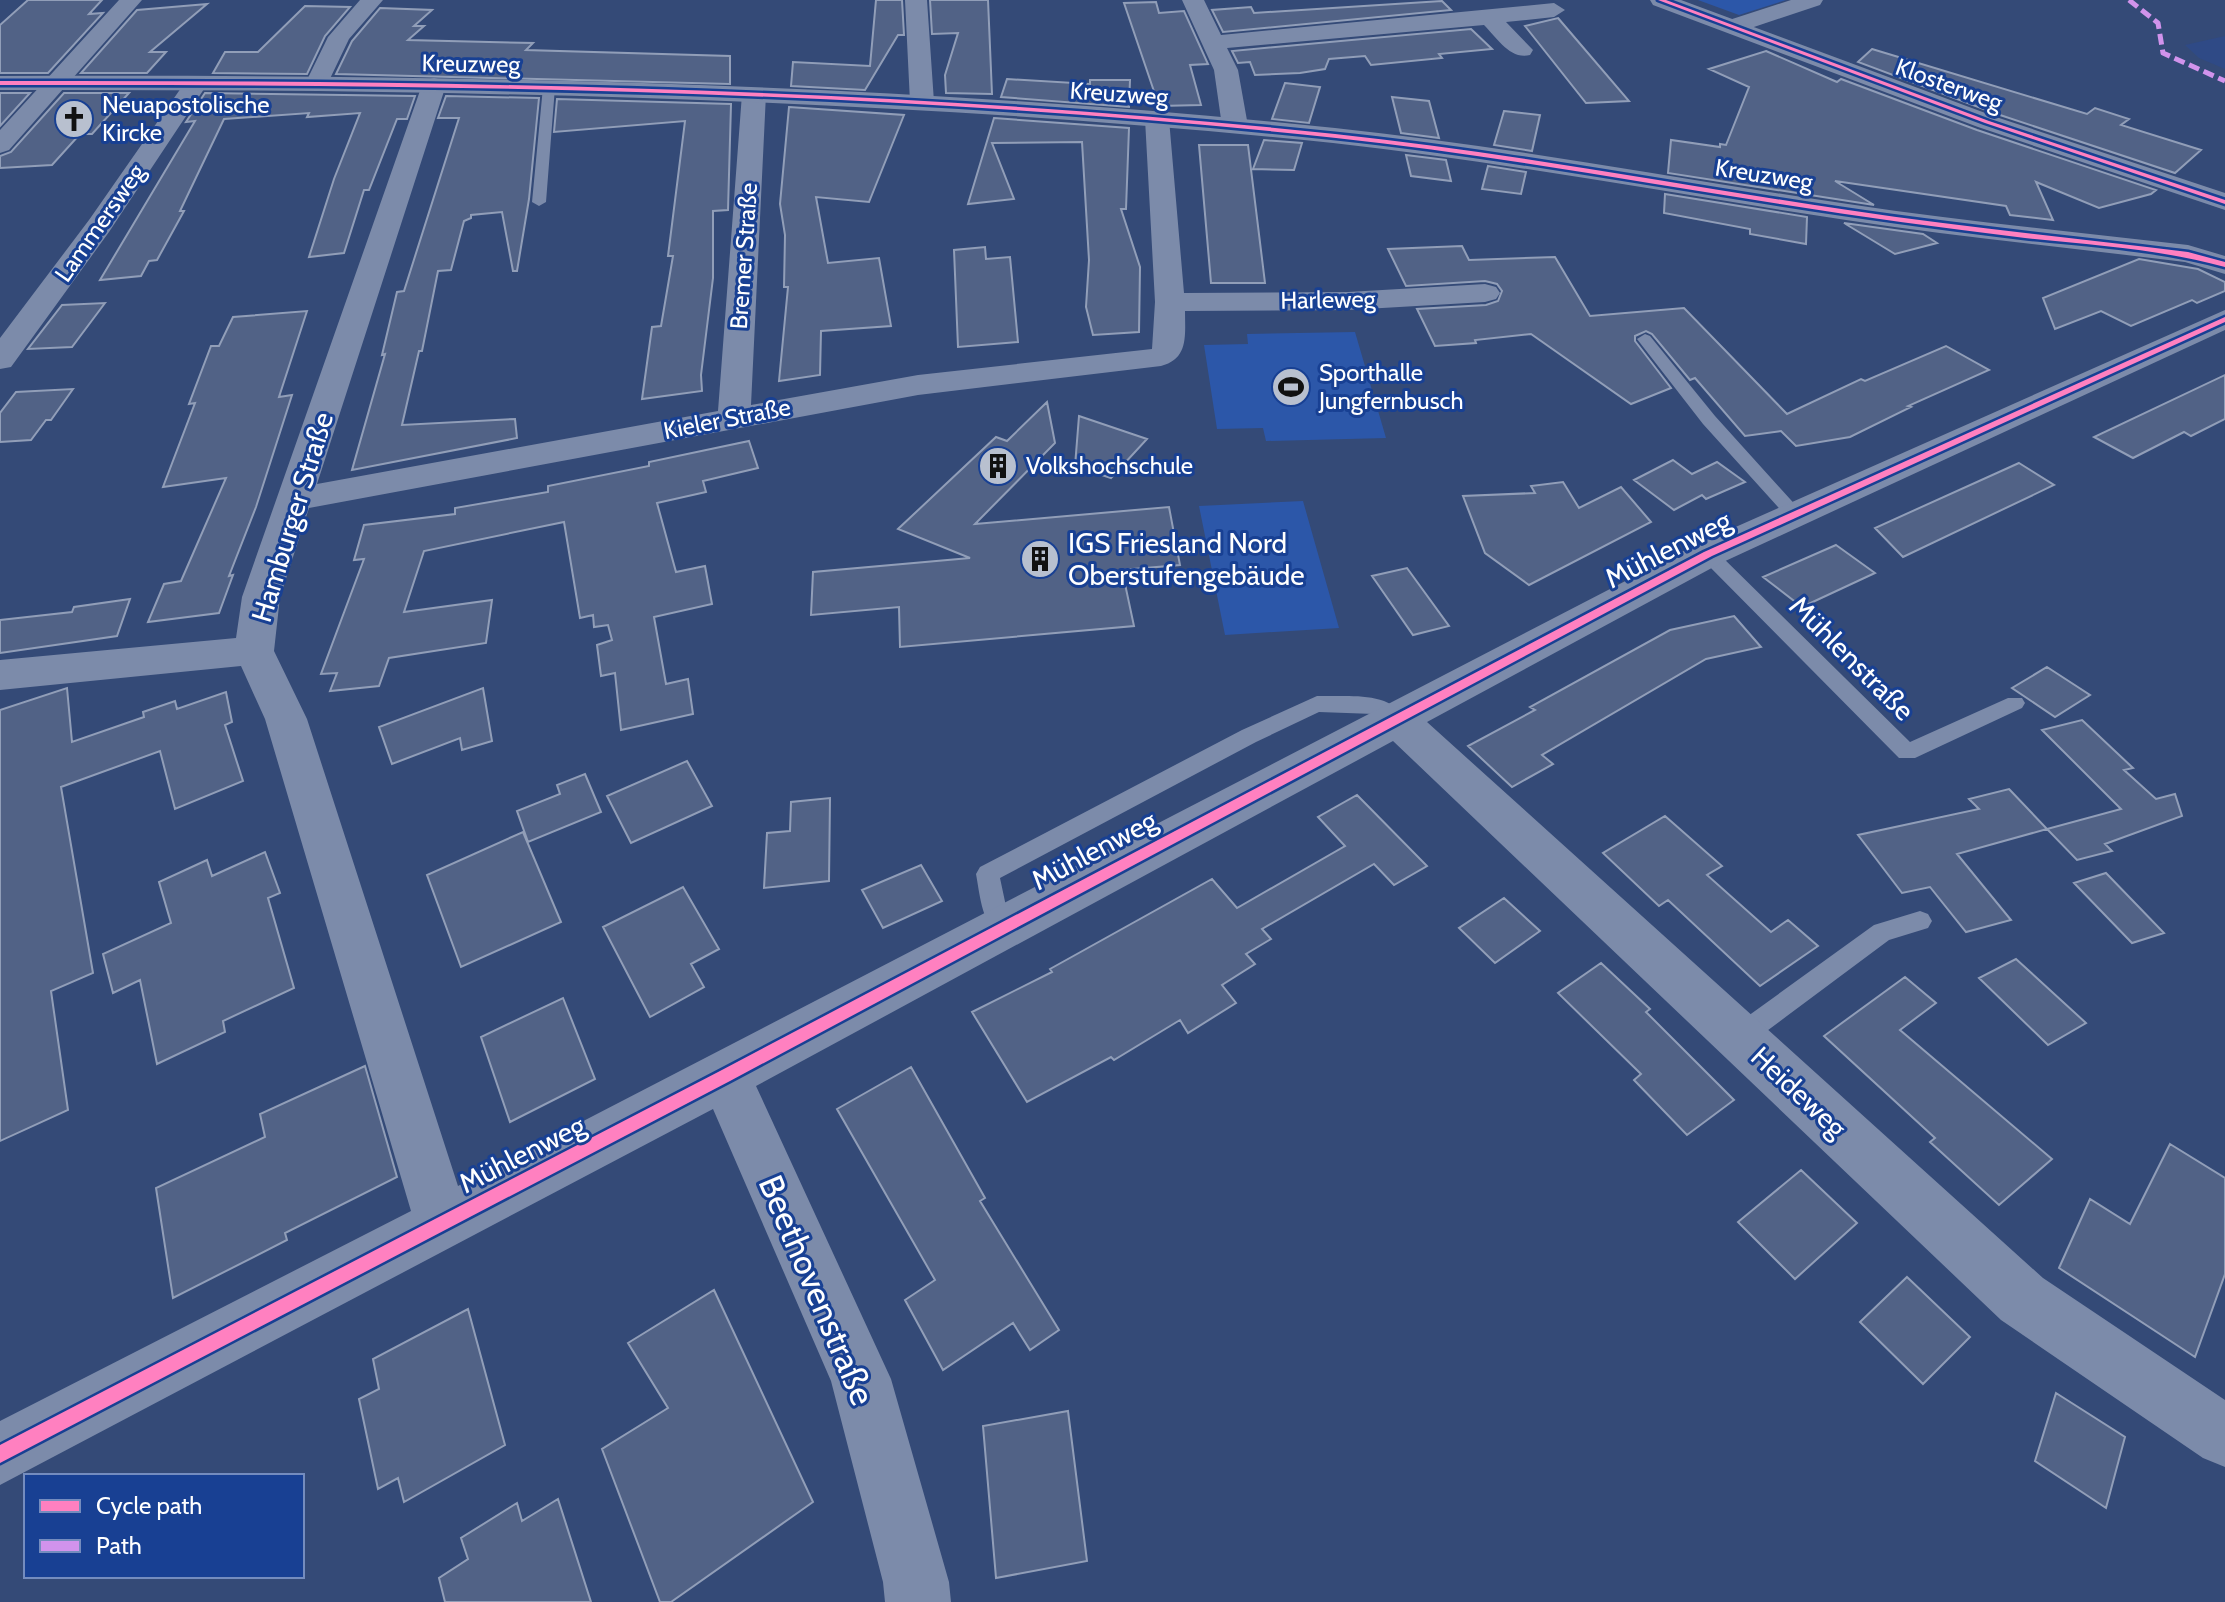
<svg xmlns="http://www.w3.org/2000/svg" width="2225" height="1602" font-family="Cabin,sans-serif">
  <rect width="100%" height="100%" fill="#344a77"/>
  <path fill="#2c57a9" d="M1698 0H1786L1739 15Z
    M1355 332 1386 438 1266 441 1263 428 1217 429 1204 345 1248 344 1247 334Z
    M1303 501 1339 628 1225 635 1199 506Z"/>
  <path fill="#2f4a86" d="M2225 36V69L2199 58 2185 45Z"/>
  <path fill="#516286" stroke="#919eb8" stroke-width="2" d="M28 0H102L89 14 103 13 48 73H0V25Z
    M876 0H902L904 35H898L865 90 791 86 793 62 870 66Z
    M930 0H988L992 94 946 93 945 75 958 33 932 34Z
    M1442 1 1451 10 1223 32 1212 10 1251 7 1254 13Z
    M1156 2 1159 13 1184 11 1208 64 1190 65 1201 105 1159 106 1124 3Z
    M207 4 150 52H166L147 73H81L137 10Z
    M305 6 350 7 325 36 307 74 213 73 225 52H258Z
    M380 8 432 10 414 26H424L408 40 533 43 526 50 730 56V84L336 74 352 41Z
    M1558 18 1629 101 1586 103 1525 26Z
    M1471 29 1492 49 1439 54 1442 58 1371 65 1365 56 1329 59 1325 69 1300 73 1255 75 1250 62 1238 63 1232 51Z
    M1872 49 2087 114 2095 108 2129 119 2121 125 2201 150 2175 173 1997 114 1858 62Z
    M1766 51 1837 82 1841 79 1977 130 2156 190 2151 194 2099 208 2036 182 2053 220 2010 215 2006 206 1835 181 1874 205 1668 173 1671 140 1720 147V144L1726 145 1749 87 1709 69Z
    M1007 79 1090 84V80H1130L1129 107 1001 97Z
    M1285 83 1320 87 1309 123 1272 119Z
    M0 93H30L0 126Z
    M64 93H129L92 134H80L52 165 0 168V156L11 152Z
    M205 93 415 96 407 119H397L369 190H364L344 253 309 257 334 179 360 113 307 117 309 113 224 119 180 211H184L157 260 149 261 141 276 100 280 195 121 186 122Z
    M446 96 539 98 529 199 517 271H513L502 212 471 215V218L464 221 451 270 438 271 422 351H419L402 425 515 419 517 438 352 470 385 354 382 355 397 292 404 291 459 118H438Z
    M1392 97 1429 101 1439 138 1401 133Z
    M557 99 731 104 728 210 713 211V278L701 375 702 391 642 399 652 327 661 326 673 256H668L685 121 554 132Z
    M789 107 904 115 869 202 816 197 828 263 879 258 891 326 821 331 820 375 779 381 788 287H784L785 235 780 204Z
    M1504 111 1540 115 1532 151 1494 145Z
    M994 118 1129 128 1126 209H1121L1140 267 1139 332 1093 335 1086 307 1089 260 1082 142 992 143 1014 199 968 204Z
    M1264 140 1302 143 1294 170 1253 169Z
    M1199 145H1248L1265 283H1211Z
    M1406 155 1446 160 1451 181 1411 176Z
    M1488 166 1526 172 1521 194 1482 189Z
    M1665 194 1807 217 1806 244 1750 234V229L1664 213Z
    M1844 223 1923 234 1937 243 1895 254Z
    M1462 246 1469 260 1555 257 1590 316 1684 308 1787 414 1861 379 1865 381 1946 346 1989 370 1908 406 1911 407 1850 437 1796 446 1781 431 1745 436 1695 378 1690 380 1652 334 1646 331 1635 336V341L1671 388 1631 404 1531 334 1475 340 1476 343 1435 346 1417 309 1486 305 1498 301 1502 291 1497 284 1485 281 1406 286 1388 249Z
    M985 247 986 259 1010 257 1018 342 958 347 954 250Z
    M2139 259 2198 269 2225 282V291L2197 303 2192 300 2131 326 2101 311 2055 329 2043 298Z
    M105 303 72 347 28 349 62 305Z
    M307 311 279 397 292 395 256 507 229 576 233 575 219 613 148 622 164 584 181 581 226 478 163 487 195 403 189 404 211 346H219L233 317Z
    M2225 375V419L2191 436 2184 432 2133 458 2094 437Z
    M73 389 51 420H46L31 440 0 442V413L16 392Z
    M1047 402 1055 443 975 524 1169 507 1180 565 1122 570 1134 626 900 647 899 607 811 615 813 572 970 558 898 529 996 437 1007 441Z
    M1079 416 1147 439 1111 478 1075 466Z
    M749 441 758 468 703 481 706 492 657 503 676 572 705 566 712 604 654 617 666 684 688 679 693 714 621 730 615 673 601 676 597 645 612 640 608 625 594 627 593 615 580 618 564 522 424 551 404 612 492 600 486 643 389 658 379 686 330 691 337 673 321 674 364 559 354 560 364 525 455 514V508L548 492V486L649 466V462Z
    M1673 460 1692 474 1717 462 1745 482 1706 499 1702 495 1674 510 1634 480Z
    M2019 463 2054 485 1903 557 1875 528Z
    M1563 482 1579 508 1621 487 1651 522 1529 585 1485 553 1463 496 1535 493 1531 486Z
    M1836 545 1875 573 1802 607 1763 577Z
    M1407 568 1449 626 1413 635 1372 576Z
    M130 599 117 636 0 653V620L72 612 74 607Z
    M1734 616 1761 647 1706 659 1542 755 1553 764 1512 787 1468 746 1535 710 1530 707 1670 630Z
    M2047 667 2090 695 2055 717 2012 688Z
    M67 688 72 742 144 717 143 712 175 701 177 709 226 692 232 722 225 725 243 781 175 809 160 751 61 787 93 973 51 991 68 1110 0 1141V710Z
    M483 688 492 741 462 750 460 738 392 764 379 727Z
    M2082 720 2133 768 2124 770 2156 799 2175 794 2182 816 2105 844 2112 851 2077 860 2047 829 2121 809 2042 730Z
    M687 761 712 806 631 843 607 796Z
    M585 774 601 812 528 842 517 811 560 794 557 785Z
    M2009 789 2047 829 1957 854 2011 920 1966 932 1930 887 1902 893 1858 835 1979 809 1969 799Z
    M1357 795 1427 866 1394 885 1374 864 1262 929 1271 939 1246 954 1255 964 1222 985 1236 1003 1188 1033 1180 1020 1114 1060 1111 1057 1027 1102 972 1012 1052 972 1050 969 1212 879 1237 908 1345 846 1318 817Z
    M830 798 829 881 764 888 767 833 790 831 791 802Z
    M1665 816 1722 866 1707 875 1771 932 1788 920 1818 946 1760 986 1668 900 1659 906 1603 853Z
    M523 832 561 922 461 967 427 875Z
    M265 852 280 893 268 898 294 988 223 1021 225 1032 157 1064 140 980 113 993 103 954 171 923 159 882 207 860 212 876Z
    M921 865 942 901 883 928 862 890Z
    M2106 873 2164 933 2132 943 2074 883Z
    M683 887 719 949 691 964 704 987 650 1017 603 927Z
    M1504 898 1540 931 1495 963 1459 928Z
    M2016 959 2086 1023 2048 1045 1979 978Z
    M1601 963 1650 1009 1646 1012 1734 1100 1687 1135 1634 1080 1641 1074 1558 993Z
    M1905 977 1936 1003 1900 1030 2052 1159 1999 1205 1930 1142 1935 1138 1824 1036Z
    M563 998 595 1079 510 1122 481 1037Z
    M365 1066 397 1177 285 1233 287 1240 173 1298 156 1188 265 1137 260 1114Z
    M911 1067 985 1198 980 1201 1059 1330 1030 1350 1013 1323 943 1370 905 1300 935 1280 837 1109Z
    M2170 1144 2225 1178V1274L2195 1357 2059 1268 2090 1199 2130 1224Z
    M1801 1170 1857 1223 1795 1279 1738 1222Z
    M1907 1277 1970 1337 1923 1384 1860 1322Z
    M714 1290 813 1502 671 1602H660L602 1449 668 1408 628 1343Z
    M468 1309 505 1445 404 1502 398 1478 378 1489 359 1399 379 1389 373 1359Z
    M2056 1393 2125 1437 2106 1508 2035 1461Z
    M1068 1411 1087 1561 996 1578 983 1426Z
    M558 1499 591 1602H445L439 1578 468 1559 461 1538 517 1503 522 1521Z"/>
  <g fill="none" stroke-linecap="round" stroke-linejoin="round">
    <path fill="#7c8baa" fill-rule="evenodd" d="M549 83 555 87 546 202 539 206 532 202 543 87Z
      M1645 334 1650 336 1715 416 1800 510 1803 514 1800 518H1788L1703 424 1637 339Z
      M1708 548 1715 550 1910 742 2008 698H2022L2025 703 2022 708 1915 758H1899L1701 558 1699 554Z
      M1317 696C1346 697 1390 690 1406 719L1403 725 1396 727 1374 714 1319 712 1256 742 1000 878 1007 911 1016 925 1012 932C983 943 980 894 976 874L980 867 1242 730Z
      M1920 911 1928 914 1932 921 1928 928 1889 940 1748 1045 1739 1048 1730 1045 1726 1037 1730 1029 1874 925Z"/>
    <path fill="#7c8baa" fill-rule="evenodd" d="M119 0H142L9 150 0 153V130Z
      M360 0H383L349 39 326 87H310L306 82 328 37Z
      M905 0H927L934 102 931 107H913L910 102Z
      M1182 0H1204L1221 35 1554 3 1565 10 1554 17 1506 22 1533 50 1530 55C1510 60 1497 38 1484 25L1227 48 1238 70 1248 126 1244 131H1226L1222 126 1214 70Z
      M1791 0H1823L1820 5 1739 32 1731 34 1720 27 1723 22Z
      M196 76 204 78 208 83 109 232 11 367 0 369V338L89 220 188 78Z
      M434 78 442 80 446 85 317 484 718 411 742 94 745 89H763L766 94 751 405 918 375 1152 349 1155 302 1145 119 1148 114H1166L1169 119 1184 293 1348 292 1485 284 1496 287 1500 293 1496 299 1485 302 1348 310 1185 311C1185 335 1189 359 1161 366L918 395 309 508 280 597 274 651 307 719 458 1186 1695 545 2225 310V330L1721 563 1427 722 2043 1278 2225 1400V1467L2203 1458 2001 1320 1393 741 756 1086 891 1379 949 1582 951 1602H885L883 1582 831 1381 713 1109 0 1485V1421L411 1211 265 719 241 666 0 690V660L236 638 242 597 422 85 426 80Z"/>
    <path fill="#7c8baa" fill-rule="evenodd" d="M1650 0H1681L1996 117 2225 193V210L1978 127 1653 5Z
      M0 76C445 74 891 82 1335 128 1507 146 1677 179 1848 204 1961 221 2075 232 2188 245L2225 256V274L2185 262C2072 248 1958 237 1846 220 1675 194 1505 162 1333 143 890 97 445 89 0 90Z"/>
    <path stroke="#d193ec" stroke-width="5" stroke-dasharray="11 5" stroke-linecap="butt" d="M2129 0 2158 23 2163 53 2225 81"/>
    <defs>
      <path id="cycleway" d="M1658 0H1666L1989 121 2225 200V204L1985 123Z
        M0 81C445 80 891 87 1335 134 1507 152 1677 185 1848 210 1961 227 2075 238 2188 252L2225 262V267C2160 249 2092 245 2025 238 1943 228 1862 217 1780 204 1632 181 1485 154 1336 138 892 90 446 84 0 85Z
        M2225 317V322L1712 556 730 1081 0 1463V1445L720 1071 1704 552Z"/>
    </defs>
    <use href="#cycleway" stroke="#184093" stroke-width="5"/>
    <use href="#cycleway" fill="#ff80c0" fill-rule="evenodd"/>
  </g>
  <defs>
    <symbol id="church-disc" viewBox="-11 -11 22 22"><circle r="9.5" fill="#b8c0cf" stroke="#184093"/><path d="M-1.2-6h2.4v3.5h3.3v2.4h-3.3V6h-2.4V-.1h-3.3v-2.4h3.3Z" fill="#111"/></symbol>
    <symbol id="stadium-disc" viewBox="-11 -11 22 22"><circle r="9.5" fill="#b8c0cf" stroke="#184093"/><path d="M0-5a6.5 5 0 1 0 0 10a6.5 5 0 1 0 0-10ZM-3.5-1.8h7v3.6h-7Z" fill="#111"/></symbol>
    <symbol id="building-disc" viewBox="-11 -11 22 22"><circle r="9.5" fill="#b8c0cf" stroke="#184093"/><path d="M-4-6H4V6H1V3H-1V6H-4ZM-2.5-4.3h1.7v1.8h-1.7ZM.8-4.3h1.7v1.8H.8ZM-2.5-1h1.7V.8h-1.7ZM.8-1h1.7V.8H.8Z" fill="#111"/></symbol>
  </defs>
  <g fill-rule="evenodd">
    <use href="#church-disc" x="52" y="97" width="44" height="44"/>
    <use href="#stadium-disc" x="1269" y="365" width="44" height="44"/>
    <use href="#building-disc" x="976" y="444" width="44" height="44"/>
    <use href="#building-disc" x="1018" y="537" width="44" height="44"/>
  </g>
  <g text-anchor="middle" stroke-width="6" stroke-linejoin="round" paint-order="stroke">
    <g font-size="24" fill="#fff" stroke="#184093">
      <text transform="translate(471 64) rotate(1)" y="8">Kreuzweg</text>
      <text transform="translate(1949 85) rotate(20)" y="8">Klosterweg</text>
      <text transform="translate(1119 94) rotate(4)" y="8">Kreuzweg</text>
      <text transform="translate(1764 175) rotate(9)" y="8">Kreuzweg</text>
      <text transform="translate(100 223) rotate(-55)" y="8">Lammersweg</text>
      <text transform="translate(744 256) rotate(-86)" y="8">Bremer Straße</text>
      <text transform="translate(1328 300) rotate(-1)" y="8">Harleweg</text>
      <text transform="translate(727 419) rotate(-11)" y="8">Kieler Straße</text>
    </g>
    <g font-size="24" fill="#fff" stroke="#184093" text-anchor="start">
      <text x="102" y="113">Neuapostolische<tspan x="102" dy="28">Kircke</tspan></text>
      <text x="1319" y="381">Sporthalle<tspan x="1319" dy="28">Jungfernbusch</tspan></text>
      <text x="1026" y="474">Volkshochschule</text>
    </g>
    <g font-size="28" fill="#fff" stroke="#184093">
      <text transform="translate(292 517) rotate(-73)" y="10">Hamburger Straße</text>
      <text transform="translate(1668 549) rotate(-27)" y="10">Mühlenweg</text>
      <text transform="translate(1852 658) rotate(45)" y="10">Mühlenstraße</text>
      <text transform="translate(1094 850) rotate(-28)" y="10">Mühlenweg</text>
      <text transform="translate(1799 1092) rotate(43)" y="10">Heideweg</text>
      <text transform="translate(522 1154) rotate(-27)" y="10">Mühlenweg</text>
    </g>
    <g font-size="28" fill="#fff" stroke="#184093" text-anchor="start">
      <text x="1068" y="553">IGS Friesland Nord<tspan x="1068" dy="32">Oberstufengebäude</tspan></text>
    </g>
    <g font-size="34" fill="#fff" stroke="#184093">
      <text transform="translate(817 1290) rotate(67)" y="12">Beethovenstraße</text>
    </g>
  </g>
  <rect x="24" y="1474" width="280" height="104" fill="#184093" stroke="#748cbe" stroke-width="2"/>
  <rect x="40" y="1500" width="40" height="12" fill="#ff80c0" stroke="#748cbe" stroke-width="2"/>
  <text x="96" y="1514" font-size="24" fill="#ffffff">Cycle path</text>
  <rect x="40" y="1540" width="40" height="12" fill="#d193ec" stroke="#748cbe" stroke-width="2"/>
  <text x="96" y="1554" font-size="24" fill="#ffffff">Path</text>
</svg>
